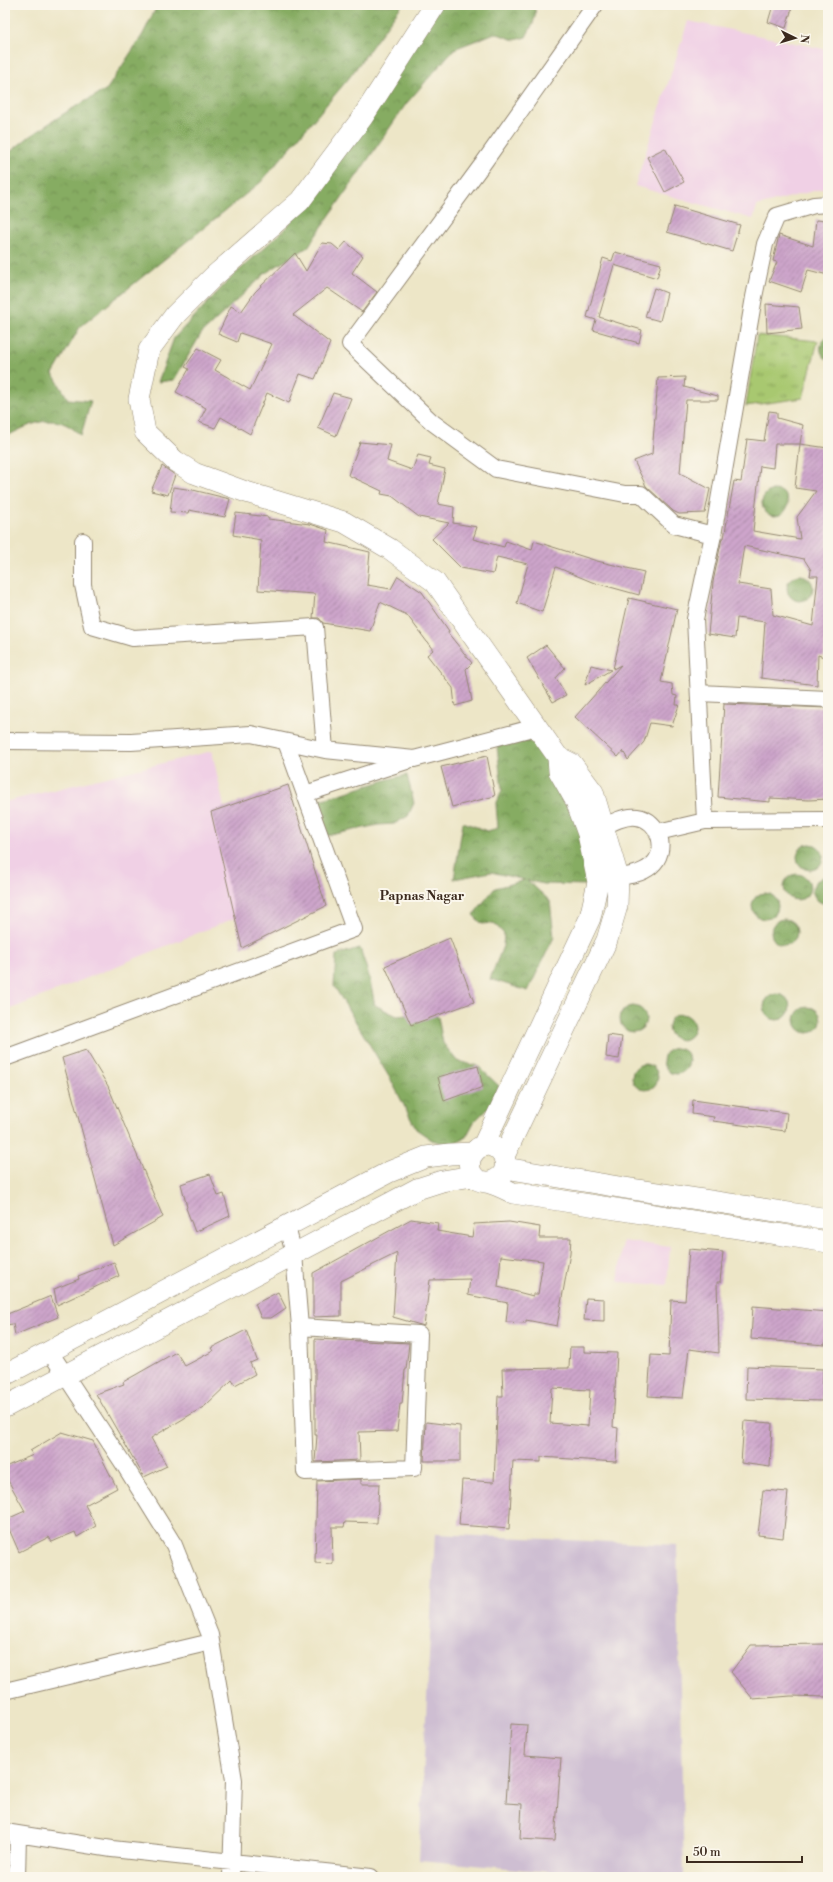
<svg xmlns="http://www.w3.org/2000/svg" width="833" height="1882" font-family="'Libre Bodoni',serif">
  <defs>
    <pattern id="forest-crowns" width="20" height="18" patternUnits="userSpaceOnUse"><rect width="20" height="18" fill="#86ac62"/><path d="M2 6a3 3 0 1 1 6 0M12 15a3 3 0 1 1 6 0" fill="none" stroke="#6f8c50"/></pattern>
    <pattern id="park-tufts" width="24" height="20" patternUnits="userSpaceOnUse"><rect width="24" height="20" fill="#a8c870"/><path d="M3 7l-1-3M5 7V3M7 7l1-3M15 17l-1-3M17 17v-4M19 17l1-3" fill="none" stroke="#8aa35b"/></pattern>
    <pattern id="building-hatch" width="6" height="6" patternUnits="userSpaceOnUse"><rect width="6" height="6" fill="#cda5cb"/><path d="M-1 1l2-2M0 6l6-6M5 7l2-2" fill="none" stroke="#a887a4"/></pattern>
  </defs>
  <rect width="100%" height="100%" fill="#fbf7ec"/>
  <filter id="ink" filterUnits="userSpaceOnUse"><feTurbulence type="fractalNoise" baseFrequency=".025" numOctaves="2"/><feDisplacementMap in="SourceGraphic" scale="8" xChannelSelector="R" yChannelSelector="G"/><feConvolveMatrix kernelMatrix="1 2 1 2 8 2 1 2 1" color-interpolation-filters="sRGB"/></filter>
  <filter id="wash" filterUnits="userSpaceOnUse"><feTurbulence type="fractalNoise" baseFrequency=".012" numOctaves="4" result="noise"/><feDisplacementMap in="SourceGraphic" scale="16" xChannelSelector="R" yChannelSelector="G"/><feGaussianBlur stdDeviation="0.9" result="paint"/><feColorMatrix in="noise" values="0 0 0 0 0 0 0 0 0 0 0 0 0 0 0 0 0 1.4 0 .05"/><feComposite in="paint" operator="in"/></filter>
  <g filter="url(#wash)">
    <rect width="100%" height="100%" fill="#ede6c7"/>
    <path fill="#f0d0e5" d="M688 21 828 50V187L757 206 753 219 635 186Z
      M212 751 247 913 11 1009 5 994V802Z
      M623 1241 670 1247 667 1285 618 1282Z"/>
    <path fill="#cebed2" d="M435 1534 677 1545 684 1877H604L419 1860Z"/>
    <path fill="url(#forest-crowns)" stroke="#606b40" d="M155 5H402L349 78 261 182 80 327 53 374 68 399 91 401 81 435C76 432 71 426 65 424 45 415 23 428 5 437V156L30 136 68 111 107 89 143 34 156 8Z
      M439 5H533C540 15 530 28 526 37L514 40 495 33 454 49 406 104 308 247 267 272 201 334 174 380 158 382 174 338 232 277 286 228 313 193Z
      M828 336V360C818 354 818 342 828 336Z
      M762 503a13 13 0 1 1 26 0a13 13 0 1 1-26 0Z
      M787 588a13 13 0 1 1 26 0a13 13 0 1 1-26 0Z
      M520 737 550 752 578 817 589 885 543 884 527 880 550 901 554 937 528 991 490 979 503 946 504 934 494 923 482 924 473 915 495 888 525 880 491 872 454 879 463 822 487 831 498 828 496 805 502 790 497 747Z
      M407 775 414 803 408 816 394 824 378 825 321 837 320 800 389 779Z
      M797 857a13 13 0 1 1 26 0a13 13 0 1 1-26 0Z
      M784 887a13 13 0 1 1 26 0a13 13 0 1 1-26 0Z
      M823 877H828L827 904C818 903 814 898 812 890L815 882Z
      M752 906a13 13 0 1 1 26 0a13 13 0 1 1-26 0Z
      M771 932a13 13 0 1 1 26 0a13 13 0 1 1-26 0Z
      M360 948 369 976 375 1005 397 1016 430 1013 438 1017 443 1043 457 1061 478 1066 499 1086 490 1106 474 1122 466 1137 450 1145 432 1140 416 1129 391 1080 334 986 336 955Z
      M764 1007a13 13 0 1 1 26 0a13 13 0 1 1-26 0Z
      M620 1019a13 13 0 1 1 26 0a13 13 0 1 1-26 0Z
      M795 1020a13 13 0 1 1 26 0a13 13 0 1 1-26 0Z
      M668 1027a13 13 0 1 1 26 0a13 13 0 1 1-26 0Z
      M663 1061a13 13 0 1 1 26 0a13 13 0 1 1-26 0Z
      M632 1077a13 13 0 1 1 26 0a13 13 0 1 1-26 0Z"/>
    <path fill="url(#park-tufts)" stroke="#727947" d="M757 335 818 341 803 398 746 406Z"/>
    <g id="blocks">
      <path fill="url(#building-hatch)" fill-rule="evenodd" d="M773 5H793L786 28 768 22Z
        M665 148 684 182 665 192 647 157Z
        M675 206 740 225 732 251 667 232Z
        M816 220 828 221V275L808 270 801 292 769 281 777 262 773 261 779 235 813 246Z
        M346 242 363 256 352 273 377 292 362 312 327 288 293 315 330 343 315 379 300 374 289 403 267 393 250 434 221 417 215 428 199 422 206 408 176 392 189 369 185 367 198 348 221 360 215 370 250 390 272 344 240 333 237 342 218 334 231 306 241 312 255 292 295 253 306 271 322 243 332 244 339 250Z
        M615 252 661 264 657 278 614 265 599 317 642 330 639 343 593 330 596 320 587 317 603 258 612 261Z
        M654 288 667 293 660 321 645 317Z
        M766 304 799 307 802 329 767 333Z
        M685 377 684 387 718 396V400H686L680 473 710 489 705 513 679 514 673 511 646 486 634 461 652 454 658 378Z
        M333 393 351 398 336 436 318 428Z
        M769 411 777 412V418L803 425 800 444 828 448V605L824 657 818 655 817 685 761 678 765 622 737 618 735 638 708 634 713 582 722 538H724L734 481 741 482 747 439 764 441ZM775 444H800L795 488 816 491 797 517 800 539 753 531 760 466 773 468ZM744 546 804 559 811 570 810 576H818L813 626 773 615 771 589 738 584Z
        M360 442 391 445 387 461 412 470 418 455 431 458 429 465 445 469 438 504 454 507 453 523 477 527 473 539 504 547 506 541 532 550 534 541 597 561 644 572 639 595 592 582 556 567 542 612 517 603 528 564 497 557 493 574 461 568 432 539 449 523 419 517 392 496 381 494 382 491 348 475Z
        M162 466 175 475 168 495 151 491Z
        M173 487 193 490 230 499 225 517 189 510 188 513 170 512Z
        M236 513 268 517V519L310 524 328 530 326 542 370 552 367 585 391 589 398 576 422 592 449 631 448 633 472 663 466 669 472 701 455 706 453 688 427 655 433 650 407 615 380 602 370 631 323 623 319 618H313L315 594 258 590 261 540 233 535Z
        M629 598 677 609 661 682 672 684 673 695 677 696 676 705H679L672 726 650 723 644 742 628 760 623 751 618 757 575 717 621 665 613 669Z
        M546 645 565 668 556 678 566 695 553 702 527 658Z
        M591 665 611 670 585 685Z
        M724 704 828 708V799L809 800 770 798V802L718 797Z
        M487 756 495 796 452 807 441 767Z
        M288 785 326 906 242 948 211 812Z
        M450 938 474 1002 411 1025 385 966Z
        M608 1035 622 1037 619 1059 606 1057Z
        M86 1050 108 1086 163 1217 113 1245 62 1058Z
        M478 1066 483 1087 444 1101 438 1077Z
        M693 1100 787 1113 785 1131 713 1121 714 1117 692 1114Z
        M210 1174 218 1196 224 1194 230 1216 195 1232 186 1208 187 1207 181 1184Z
        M411 1219 438 1223 437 1231 472 1237 474 1224 509 1222 540 1227 539 1238H571L570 1253 557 1326 526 1320V1323L506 1322 508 1303 468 1295 470 1279 430 1280 424 1326 393 1317 397 1253 341 1281V1316L313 1317V1273ZM501 1256 543 1261 538 1294H533V1296L498 1287Z
        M689 1249 723 1252 720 1282H717L719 1353 689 1349 683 1398 648 1396 651 1355 669 1356 671 1300 685 1301Z
        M114 1262 119 1276 57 1305 54 1289 79 1279 78 1276Z
        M278 1292 286 1308 271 1318H261L255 1304Z
        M51 1296 58 1317 15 1335 13 1324 5 1325V1315Z
        M586 1298 604 1299V1321L584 1320Z
        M753 1306 828 1312 825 1345 751 1339Z
        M246 1330 257 1360 250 1363 255 1374 235 1385 232 1380 205 1406 151 1438 167 1466 144 1477 96 1394 124 1384 123 1382 176 1352 185 1366 213 1351 211 1348Z
        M315 1339 409 1343 406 1370H405L402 1404H400L397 1431 359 1432 360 1460 315 1462 317 1435H315Z
        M570 1347H584V1352L617 1353 613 1427 618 1428 616 1462 541 1457V1462L513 1461 509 1529 459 1525 462 1480 494 1482 498 1396H503L502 1369 569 1368ZM552 1388 590 1390 588 1426 550 1423Z
        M747 1366 823 1369 822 1401 746 1399Z
        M744 1421 772 1423 770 1467 741 1463Z
        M426 1422 460 1426V1461H424Z
        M62 1432 93 1441 117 1488 85 1505 96 1526 77 1537 75 1532 52 1542 49 1537 19 1552 5 1520 25 1511 5 1475V1467L33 1455 30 1451Z
        M361 1479V1484H379L377 1523 345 1522 344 1527H332L333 1564 315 1563 317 1481Z
        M763 1490 788 1492 783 1538 758 1535Z
        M828 1644V1697L791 1696 753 1699 731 1672 751 1645Z
        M511 1724 527 1725 525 1755 561 1758 555 1841 520 1839 522 1804 506 1803Z"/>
    </g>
  </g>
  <g filter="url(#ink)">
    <use href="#blocks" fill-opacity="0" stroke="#948872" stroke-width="1"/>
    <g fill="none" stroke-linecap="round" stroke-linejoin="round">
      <defs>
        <path id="minor" d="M595 5 482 165 350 344 432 422 496 469 625 494H641L674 525 713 535
          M83 541V585L92 626 133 638 315 627 325 750
          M699 693 828 699
          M5 741 131 742 251 734 325 750 414 759 536 727
          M305 794 407 761
          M705 821 695 619 713 535 754 297 765 244 777 216 814 205 828 204
          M594 832C606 826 622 815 637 817 660 820 669 851 651 866 639 876 622 876 607 879
          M658 832 705 821 828 820
          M5 1058 354 929 286 742
          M287 1227 294 1254 300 1327 305 1472 414 1468 419 1334 300 1327
          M50 1352 125 1466 174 1545 210 1635 234 1780 231 1877
          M5 1691 211 1642
          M5 1832 112 1849 371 1877
          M17 1877 18 1835"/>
        <path id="major" d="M435 5 362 118 300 201 213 277 175 315 149 350 139 399 145 432 175 461 194 473 246 492 344 522 390 549 435 582 558 757 559 771 576 801 588 834 598 882 590 918 483 1146
          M504 1156 607 940 617 906 618 877 593 792 572 764 558 757
          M505 1168 625 1188 828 1219
          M489 1182C523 1174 497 1131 476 1150 467 1158 467 1173 478 1180 482 1182 486 1182 490 1183 498 1185 505 1189 513 1193L828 1242
          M5 1375 389 1172 426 1157 450 1154 473 1153
          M5 1407 417 1189 442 1181 473 1176"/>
      </defs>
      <use href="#minor" stroke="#948872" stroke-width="18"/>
      <use href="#major" stroke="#948872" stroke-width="22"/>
      <use href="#minor" stroke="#fff" stroke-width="16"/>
      <use href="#major" stroke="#fff" stroke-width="21"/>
    </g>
  </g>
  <g text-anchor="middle" stroke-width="4" stroke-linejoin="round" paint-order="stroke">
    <g font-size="13" font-weight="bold" fill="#3b2a1e" stroke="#fbf7ec">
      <text x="422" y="900">Papnas Nagar</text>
    </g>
  </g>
  <rect width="833" height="1882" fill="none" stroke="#fbf7ec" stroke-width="20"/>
  <g transform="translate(795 38) rotate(95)" stroke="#fbf7ec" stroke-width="3" paint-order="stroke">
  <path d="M0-3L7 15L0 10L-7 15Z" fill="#3b2a1e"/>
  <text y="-6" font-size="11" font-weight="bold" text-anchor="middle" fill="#3b2a1e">N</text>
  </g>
  <path d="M687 1856v6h115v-6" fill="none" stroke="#3b2a1e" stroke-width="2"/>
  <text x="693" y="1856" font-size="12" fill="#3b2a1e" stroke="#fbf7ec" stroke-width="3" paint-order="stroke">50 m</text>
</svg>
